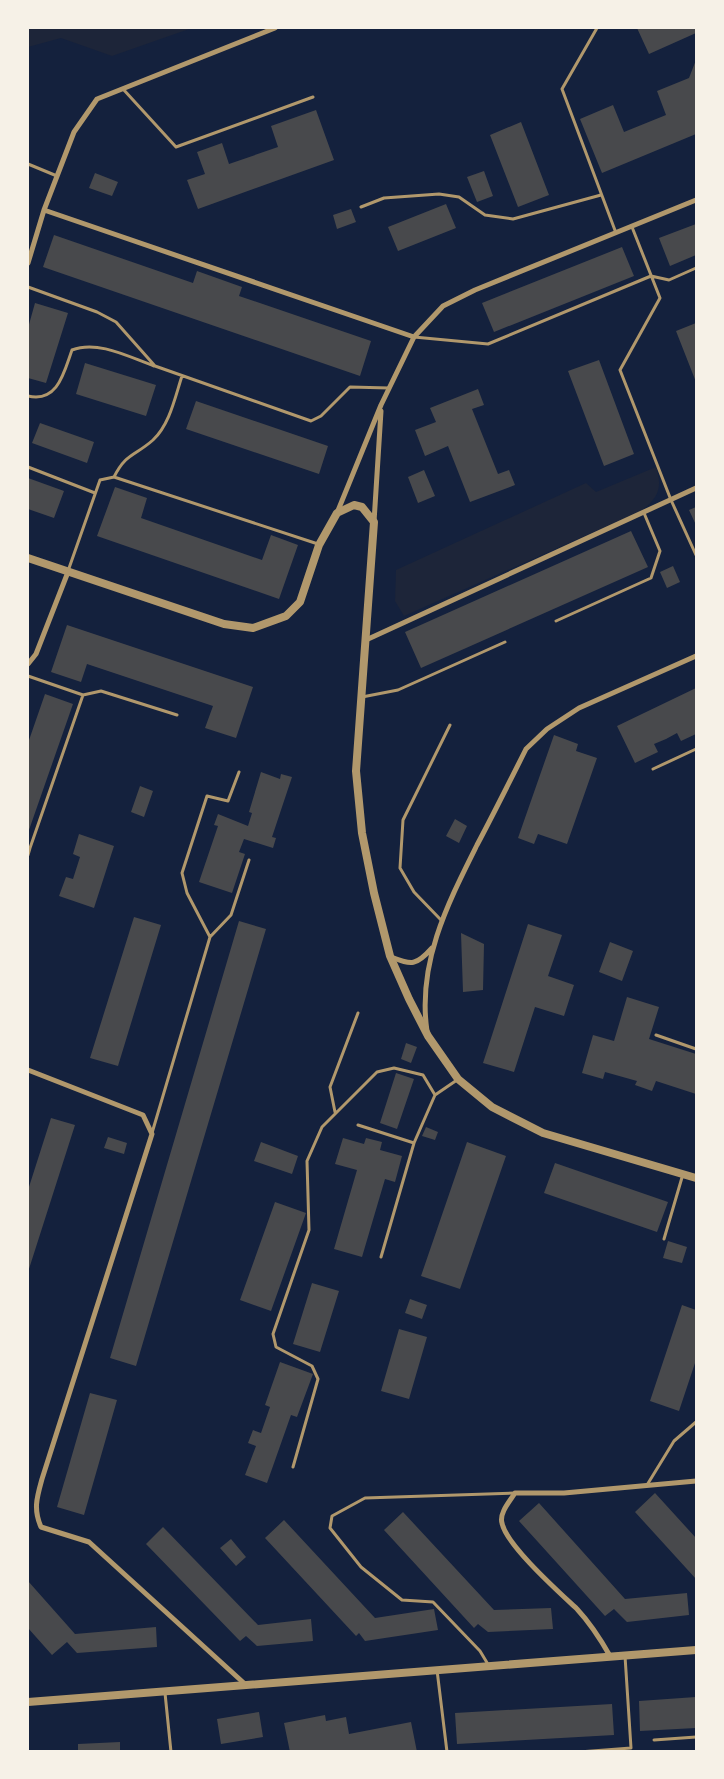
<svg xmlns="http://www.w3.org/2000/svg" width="724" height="1779" font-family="'Source Sans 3',sans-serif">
  <rect width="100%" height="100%" fill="#14213d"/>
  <path fill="#1d2539" d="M28 28H192L112 56 61 38 28 47Z
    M656 467C663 488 658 498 641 511L404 616 395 601 396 570 586 483 596 492Z"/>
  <path fill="#48494c" d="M637 28H696V33L649 54Z
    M696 60V134L602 173 580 119 613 105 624 132 666 115 657 91 689 78Z
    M316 110 334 160 198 209 187 180 205 174 197 152 222 143 229 164 278 147 271 126Z
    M521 122 549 195 518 207 490 135Z
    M484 171 493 196 477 202 467 177Z
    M95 173 118 182 112 196 89 188Z
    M446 204 456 228 398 251 388 227Z
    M351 209 356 222 337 229 333 215Z
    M696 224V255L670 266 659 238Z
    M54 235 193 283 197 271 242 287 239 296 371 341 360 376 43 267Z
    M622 247 634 276 494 332 482 303Z
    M35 303 68 313 46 383 28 378V328Z
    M696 323V382L676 331Z
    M599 360 634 454 604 466 568 371Z
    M85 363 156 385 146 416 76 394Z
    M478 389 484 405 472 409 498 474 509 470 515 485 470 502 448 446 425 456 415 430 436 422 430 408Z
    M196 401 328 446 319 474 186 429Z
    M40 423 94 442 87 463 32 443Z
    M424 470 435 496 418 503 408 477Z
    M28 478 64 491 54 518 28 509Z
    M115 487 147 498 141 518 262 560 271 535 298 545 279 599 97 536Z
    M696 507V525L689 510Z
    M631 531 648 567 421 668 405 632Z
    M673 566 680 582 667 588 660 572Z
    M67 625 253 687 236 738 205 728 213 706 87 664 81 682 51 672Z
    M696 688V734L681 741 677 733 666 739 654 744 658 752 635 763 617 726Z
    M45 694 73 704 29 830 28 743Z
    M554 735 578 744 576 751 597 758 567 844 538 834 534 844 518 838Z
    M261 772 280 779 281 774 292 777 272 837 276 838 273 848 244 839 239 852 245 854 232 893 199 882 218 826 214 825 218 814 248 826 252 813 249 812Z
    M140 786 153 791 144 817 131 812Z
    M455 819 467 826 459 843 446 836Z
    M79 834 114 846 94 908 59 896 66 877 73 879 80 857 73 854Z
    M134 917 161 925 118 1066 90 1058Z
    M239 921 266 929 136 1366 110 1358Z
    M528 924 562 935 548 976 574 985 564 1016 535 1007 514 1072 483 1063Z
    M461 933 484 944 483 990 463 992Z
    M610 942 633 951 622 981 599 972Z
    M627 997 659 1007 649 1039 696 1054V1094L656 1081 652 1091 635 1085 637 1081 605 1072 603 1079 582 1073 593 1035 614 1041Z
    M406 1043 417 1047 411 1063 401 1059Z
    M396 1073 414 1079 397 1129 380 1123Z
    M51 1118 75 1125 28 1272V1190Z
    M426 1127 438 1132 435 1140 422 1136Z
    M108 1137 127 1143 124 1154 104 1148Z
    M343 1138 364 1144 366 1138 382 1142 380 1150 402 1156 395 1182 385 1179 362 1257 334 1249 357 1170 335 1164Z
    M261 1142 298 1156 292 1174 254 1161Z
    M467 1142 506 1156 460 1289 421 1276Z
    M555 1163 668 1202 657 1232 544 1193Z
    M275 1202 306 1213 271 1311 240 1300Z
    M668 1241 687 1247 682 1263 663 1258Z
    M312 1283 339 1291 320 1352 293 1344Z
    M410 1299 427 1305 422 1319 405 1313Z
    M682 1305 696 1310V1360L679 1411 650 1401Z
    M399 1329 427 1337 409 1399 381 1391Z
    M280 1362 313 1374 297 1417 291 1415 267 1483 245 1475 256 1446 248 1443 253 1430 261 1433 270 1407 265 1405Z
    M90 1393 117 1400 84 1515 57 1507Z
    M655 1493 696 1538V1579L635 1512Z
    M539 1503 625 1599 687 1593 689 1615 627 1622 614 1609 605 1616 519 1521Z
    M403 1512 494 1610 551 1608 553 1629 488 1632 478 1624 474 1628 384 1530Z
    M284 1520 375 1618 434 1609 438 1630 365 1641 359 1633 356 1636 265 1538Z
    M163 1527 258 1625 311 1619 313 1641 257 1646 246 1636 240 1641 146 1544Z
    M231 1539 246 1557 236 1566 220 1548Z
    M28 1581 75 1634 156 1627 157 1647 77 1653 67 1642 52 1655 28 1628Z
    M696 1697V1728L640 1731 639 1701Z
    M612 1704 614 1735 457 1744 455 1713Z
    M259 1712 263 1737 221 1744 217 1719Z
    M325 1715 326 1721 346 1717 349 1734 411 1722 417 1752H290L284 1723Z
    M120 1742V1752H78V1744Z"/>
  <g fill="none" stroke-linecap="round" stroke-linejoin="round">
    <path stroke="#b1986c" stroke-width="3" d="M597 28 562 89 616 233
      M123 89 176 147 313 97
      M28 164 57 176
      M361 207 384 198 439 194 459 197 485 215 513 219 601 195
      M632 227 660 298 620 370 671 500 696 555
      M28 287 97 312 116 322 155 366 311 421 321 416 350 387 389 388
      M414 337 488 344 651 276 669 280 696 268
      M28 396C58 403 64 372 72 350 98 340 129 357 154 366
      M28 467 95 493
      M114 477C126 453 135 456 153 440 170 424 175 397 182 376
      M68 571 100 480 114 477 318 544
      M556 621 651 578 660 551 644 513
      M28 676 83 695
      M362 697 398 690 505 642
      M653 769 696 749
      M28 847 30 848 83 695 101 691 177 715
      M28 855 30 848
      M441 920 414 892 400 868 403 820 450 725
      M210 937 231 915 249 860
      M656 1035 696 1049
      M435 1095 457 1080
      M335 1112 330 1087 358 1013
      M358 1125 414 1143 381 1257
      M152 1133 210 937 187 893 182 873 207 796 228 801 239 772
      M664 1239 683 1174
      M293 1467 318 1379 312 1366 276 1347 273 1334 309 1230 307 1161 322 1127 377 1072 394 1068 423 1075 435 1095 414 1143
      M647 1485 674 1441 696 1422
      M489 1666 480 1651 433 1602 402 1600 361 1567 330 1528 332 1516 365 1498 515 1493
      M437 1670 447 1752
      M165 1693 171 1752
      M654 1740 696 1737
      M579 1752 631 1748 625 1656"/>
    <path stroke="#b1986c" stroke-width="5" d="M44 210 414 337
      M28 263 44 210 74 132 97 99 275 28
      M337 513 381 405 414 337 443 306 475 290 696 200
      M374 522 381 411
      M366 640 696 488
      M28 664 36 654 68 572
      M391 957C412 965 416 966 432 948
      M427 1031C417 963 448 903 477 845 494 813 510 781 526 749L547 729 579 708 696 656
      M28 1070 143 1115 152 1134 42 1479C37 1497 33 1509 41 1527L89 1542 246 1685
      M610 1656C601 1640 590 1623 577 1609 560 1593 506 1545 502 1523 499 1513 510 1501 515 1493H564L696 1481"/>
    <path stroke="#b1986c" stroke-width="8" d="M28 558 224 624 253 628 286 616 300 602 319 545 337 513 354 505 362 507 374 522 356 771 362 833 374 893 390 956 409 999 428 1036 458 1079 492 1107 543 1133 696 1178
      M28 1702 696 1650"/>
  </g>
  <rect width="724" height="1779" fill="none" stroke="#f6f1e7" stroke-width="58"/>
</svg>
